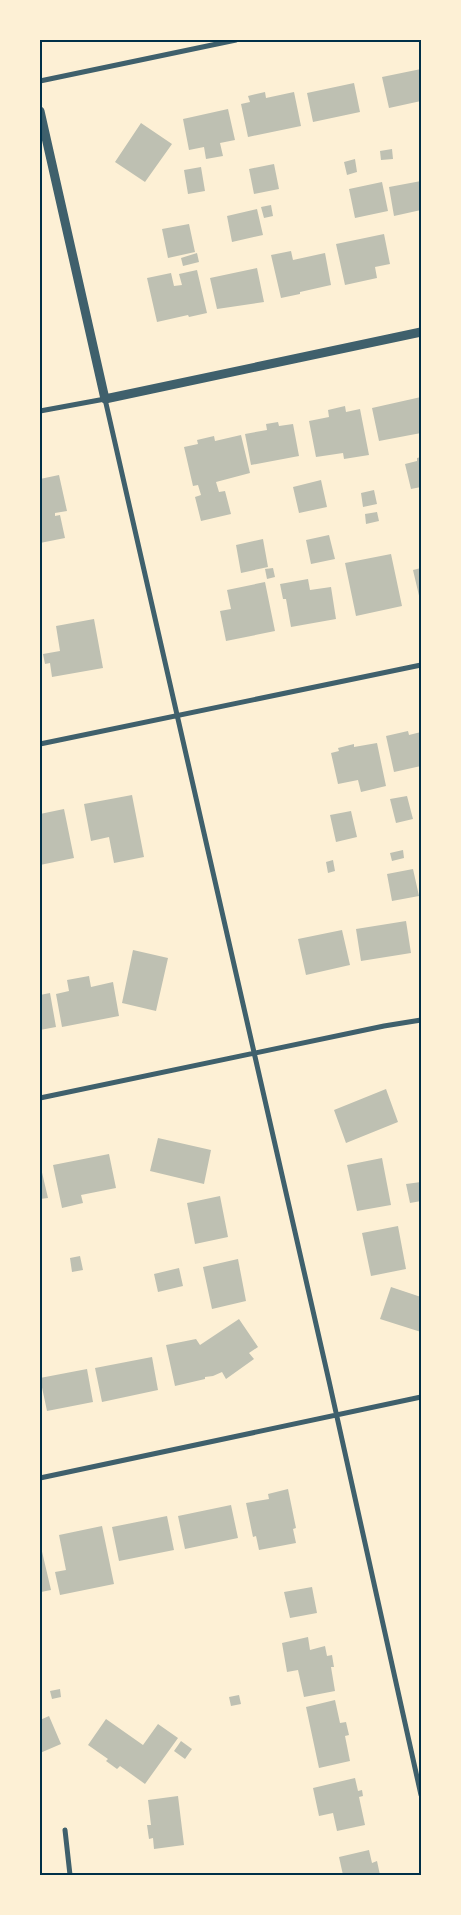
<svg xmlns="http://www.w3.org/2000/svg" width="461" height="1915" font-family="'Crimson Pro',serif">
  <rect width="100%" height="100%" fill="#fdf0d5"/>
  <path fill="#bec0b2" d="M421 69V101L389 108 382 77Z
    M354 83 360 112 313 122 307 93Z
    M265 92 266 98 294 92 301 126 248 137 241 104 250 102 248 96Z
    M228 109 235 140 220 143 223 156 206 159 204 147 189 150 183 119Z
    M141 123 172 144 145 182 115 162Z
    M392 149 393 159 381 160 380 151Z
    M355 159 357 172 347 175 344 162Z
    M274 164 279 189 254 194 249 169Z
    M201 167 205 191 188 194 184 170Z
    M421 181V210L394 216 389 187Z
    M382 182 388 211 355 218 349 189Z
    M271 205 273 216 264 218 261 207Z
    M257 209 263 235 232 242 227 216Z
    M189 224 195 252 168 258 162 229Z
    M384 234 390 264 375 267 377 278 345 285 336 244Z
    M291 251 293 260 325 253 331 285 300 292V294L281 298 271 255Z
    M197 253 199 262 183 266 181 258Z
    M257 268 264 302 217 309 210 278Z
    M197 270 207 313 189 317 188 315 157 322 147 278 171 273 174 286 182 285 179 274Z
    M421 397V433L379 441 372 408Z
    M345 406 346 412 360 409 369 455 344 459 343 453 316 457 309 421 329 417 328 410Z
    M278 422 279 426 293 424 299 456 251 465 245 434 267 430 266 424Z
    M241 435 250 473 216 482 219 492 225 491 231 514 201 521 195 497 201 495 198 485 193 486 184 447 198 444 197 440 214 436 215 441Z
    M421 457V487L411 489 405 464 417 461V458Z
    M59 475 67 511 55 513V516L60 515 65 538 40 543V479Z
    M321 480 327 507 299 513 293 487Z
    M374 490 377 504 363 507 361 493Z
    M377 512 379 521 366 524 365 514Z
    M329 535 335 559 311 564 306 540Z
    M263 539 268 567 241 573 236 545Z
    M391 554 402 606 356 616 345 563Z
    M273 568 275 577 267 579 265 569Z
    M421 568V600H420L413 570Z
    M308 579 310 590 331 587 336 619 291 627 286 599H283L280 584Z
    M265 582 275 631 226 641 220 611 231 609 227 590Z
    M94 619 103 668 52 677 50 663 45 664 43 654 60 651 56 626Z
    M408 731 409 735 421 732V766L394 772 386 736Z
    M377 743 386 786 361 792 358 780 338 784 331 753 339 751 338 748 354 744V747Z
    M132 795 144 857 114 863 109 837 91 841 84 804Z
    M407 796 413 819 396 823 390 799Z
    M64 809 74 858 40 865V814Z
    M351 811 357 837 336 842 330 815Z
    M403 850 404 858 392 861 390 853Z
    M333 860 335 871 328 873 326 862Z
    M413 869 419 896 392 901 387 874Z
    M406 921 411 953 361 961 356 929Z
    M342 930 350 965 306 975 298 939Z
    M133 950 168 958 156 1011 122 1003Z
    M89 976 91 987 113 982 119 1016 62 1027 56 994 69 991 67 980Z
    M50 993 56 1027 40 1030V995Z
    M386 1089 398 1122 346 1143 334 1110Z
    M158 1138 211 1150 204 1184 150 1171Z
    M109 1154 116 1188 81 1195 83 1203 62 1208 53 1165Z
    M382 1158 391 1205 357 1211 347 1165Z
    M40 1164 48 1198 40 1199Z
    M421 1182V1201L410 1203 406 1184Z
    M220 1196 228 1237 195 1244 187 1203Z
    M398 1226 406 1269 371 1276 362 1233Z
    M80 1256 83 1270 72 1272 70 1258Z
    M238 1259 246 1301 212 1309 203 1267Z
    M179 1268 183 1286 158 1292 154 1274Z
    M391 1287 421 1297V1332L380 1319Z
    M239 1319 258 1347 249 1353 254 1359 226 1379 222 1372 213 1376 205 1377V1379L175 1386 166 1345 196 1339 200 1345Z
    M152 1357 158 1390 102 1402 95 1368Z
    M87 1369 93 1402 47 1411 40 1378Z
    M288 1489 296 1528 293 1529 296 1543 259 1550 256 1536 253 1537 246 1503 269 1499 268 1494Z
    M231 1505 238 1538 185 1549 178 1516Z
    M167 1516 174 1550 119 1561 112 1527Z
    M102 1526 114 1584 60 1595 55 1572 66 1570 59 1535Z
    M40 1543 51 1590 41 1592 40 1586Z
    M312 1587 317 1613 290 1618 284 1592Z
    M308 1637 310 1650 325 1646 327 1656 332 1655 334 1667H331L335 1691 304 1697 298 1670 287 1672 282 1643Z
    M60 1689 61 1697 52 1699 50 1691Z
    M239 1695 241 1704 231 1706 229 1697Z
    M335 1700 340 1723 346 1722 349 1735 345 1736 350 1761 319 1768 306 1707Z
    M49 1716 61 1744 40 1753V1720Z
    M106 1719 143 1745 158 1724 178 1738 145 1784 120 1766 117 1769 106 1761 108 1759 88 1745Z
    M181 1741 192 1749 185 1759 174 1751Z
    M355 1778 358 1791 362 1790 363 1796 359 1797 365 1825 337 1831 333 1813 319 1816 313 1788Z
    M178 1796 184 1845 154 1849 153 1838 149 1839 147 1825H151L148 1800Z
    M369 1850 372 1863 377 1861 380 1875H343L339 1857Z"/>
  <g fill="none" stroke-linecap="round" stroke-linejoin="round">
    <path stroke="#3f606c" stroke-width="5" d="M40 81 236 40
      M40 411 105 399 329 1381 421 1795
      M40 744 421 665
      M40 1098 384 1026 421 1020
      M40 1478 421 1397
      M65 1830 70 1875"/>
    <path stroke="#3f606c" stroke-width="9" d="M40 111 105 399 421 332"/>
  </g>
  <rect width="461" height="1915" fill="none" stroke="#fdf0d5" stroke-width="82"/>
  <rect x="41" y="41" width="379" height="1833" fill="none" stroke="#003049" stroke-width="2"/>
</svg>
